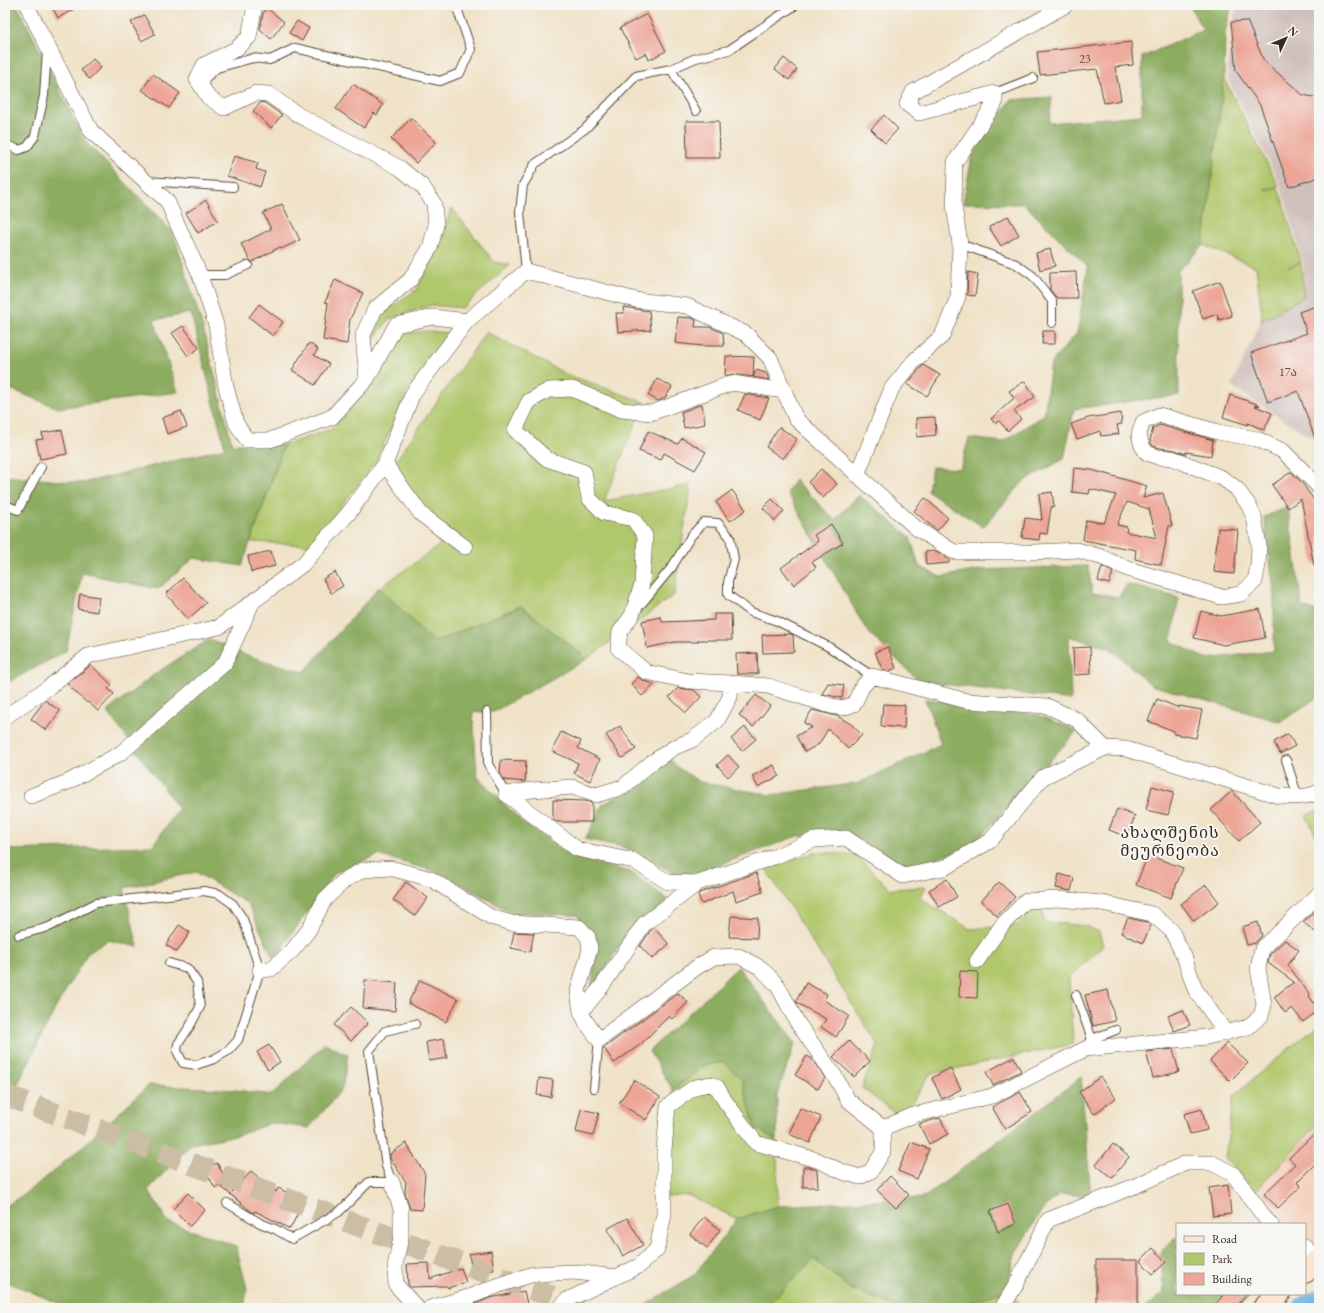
<svg xmlns="http://www.w3.org/2000/svg" width="1324" height="1313" font-family="'EB Garamond','Noto Serif Georgian',serif">
  <rect width="100%" height="100%" fill="#f6f6f2"/>
  <filter id="ink" filterUnits="userSpaceOnUse"><feTurbulence type="fractalNoise" baseFrequency=".025" numOctaves="2"/><feDisplacementMap in="SourceGraphic" scale="8" xChannelSelector="R" yChannelSelector="G"/><feConvolveMatrix kernelMatrix="1 2 1 2 8 2 1 2 1" color-interpolation-filters="sRGB"/></filter>
  <filter id="wash" filterUnits="userSpaceOnUse"><feTurbulence type="fractalNoise" baseFrequency=".012" numOctaves="4" result="noise"/><feDisplacementMap in="SourceGraphic" scale="16" xChannelSelector="R" yChannelSelector="G"/><feGaussianBlur stdDeviation="0.9" result="paint"/><feColorMatrix in="noise" values="0 0 0 0 0 0 0 0 0 0 0 0 0 0 0 0 0 1.4 0 .05"/><feComposite in="paint" operator="in"/></filter>
  <g filter="url(#wash)">
    <rect width="100%" height="100%" fill="#f0e2c7"/>
    <path fill="#f4d3c0" d="M1319 1123V1241L1310 1248 1305 1241V1224H1278L1255 1191Z"/>
    <path fill="#d0c0bc" d="M1236 5H1319V442L1231 386 1261 321 1304 296 1303 262 1281 186 1227 77Z"/>
    <path fill="#b0c76c" stroke="#767845" d="M1224 78 1279 187 1264 189H1279L1301 262 1288 267 1301 263 1304 296 1261 321 1262 316 1256 267 1203 245 1209 203Z
      M452 208 494 262 510 265 462 308 431 305 389 319 370 344 379 316 416 290 434 257Z
      M426 331 451 333 407 392 375 463 310 545 251 542 284 445 332 429 373 385 401 334Z
      M486 332 566 374 644 402 604 501 691 485 674 595 587 659 521 606 434 642 379 588 440 545 392 466Z
      M1319 809V841L1306 816Z
      M819 852 856 855 890 889 926 887 920 898 970 929 1017 925 1044 897 1043 922 1086 926 1099 932 1103 946 1069 978 1073 1044 930 1074 902 1119 862 1088 878 1045 764 866Z
      M1319 1025V1123L1255 1191 1225 1158 1234 1095 1304 1036Z
      M724 1062 742 1080 755 1127 777 1141 778 1206 737 1219 688 1195 666 1197 660 1140 673 1090 705 1065Z
      M814 1259 850 1289 900 1308H765Z
      M1007 1290 1019 1302 1022 1308H955Z"/>
    <path fill="#8cac60" stroke="#646b3f" d="M5 5H17L85 141 173 232 203 328 232 444 284 445 242 566 194 558 158 589 82 573 66 651 5 684V476L83 483 225 448 191 313 154 320 178 392 58 408 5 387Z
      M1189 5H1232L1225 32 1224 77 1209 203 1203 245 1178 271 1179 395 1074 409 1064 459 1024 481 983 527 928 491 932 467 960 469 969 438 1002 442 1044 415 1051 363 1077 333 1088 267 1024 204 963 203 972 156 1011 100 1052 97 1049 123 1142 115V57L1203 30Z
      M795 480 835 520 859 495 910 537 919 566 940 577 979 570 1088 566 1092 593 1119 597 1127 584 1179 598 1171 641 1206 659 1274 651V591L1264 517 1288 507 1302 607 1319 612V696L1281 722 1151 685 1110 648 1069 636 1071 700 919 681 867 631 787 492Z
      M379 587 434 642 521 606 587 659 493 712H473L477 776 523 823 576 858 631 872 670 901 630 928 591 992 596 947 577 915 512 913 443 874 378 855 335 873 274 959 248 904 196 872 124 888 138 947 108 940 87 954 56 1007 14 1092 5 1089V850L152 846 179 809 107 711 159 671 210 639 245 655 304 672Z
      M925 699 1038 715 1077 731 971 847 902 868 855 837 797 836 685 878 623 847 585 839 603 804 632 790 670 759 677 767 700 782 770 795 859 783 941 744Z
      M738 967 795 1043 777 1095V1141L755 1127 742 1080 724 1062 705 1065 673 1090 649 1051Z
      M325 1043 348 1055 342 1089 309 1128 271 1123 239 1135 191 1144 148 1190 168 1222 236 1246 247 1289 244 1308H70L5 1281V1207C58 1173 103 1127 149 1085L236 1090 272 1095Z
      M1081 1077 1091 1196 1059 1194 1040 1213 1015 1254 1007 1290 955 1308H900L850 1288 814 1259 765 1308H641L694 1275 737 1219 778 1206 924 1198Z
      M1177 1237V1294H1252L1238 1308H1145L1164 1293 1160 1251Z"/>
    <g fill="none" stroke-linecap="round" stroke-linejoin="round">
      <path stroke="#68aede" stroke-width="24" d="M1305 1308 1319 1301"/>
    </g>
    <g id="blocks">
      <path fill="#eda596" fill-rule="evenodd" d="M51 5H81L58 18Z
        M267 8 284 22 271 39 260 29 263 13Z
        M647 14 666 51 649 60 646 53 636 58 620 28Z
        M144 15 155 34 141 41 131 22Z
        M297 21 309 28 302 41 289 33Z
        M1247 21 1264 61 1303 95 1319 98V177L1289 187 1260 105 1236 71 1231 22Z
        M1131 42 1133 65 1115 67 1121 100 1104 103 1097 69 1040 75 1037 52Z
        M784 58 797 69 789 80 775 69Z
        M93 59 101 67 89 79 81 70Z
        M153 74 180 93 169 108 142 90Z
        M353 84 383 105 377 115 374 113 364 128 336 109Z
        M261 102 265 103 282 115 271 128 253 111Z
        M884 115 898 129 885 143 871 129Z
        M411 118 436 142 416 163 391 139Z
        M686 121H719L720 158H687Z
        M234 156 258 163 256 169 265 172 260 187 227 176Z
        M206 200 218 221 198 233 186 213Z
        M282 204 300 240 281 249 280 247 252 262 250 260 241 244 271 229 263 213Z
        M1008 216 1019 235 1001 246 989 227Z
        M1050 249 1055 266 1040 270 1036 253Z
        M968 272 978 274 975 296 967 295Z
        M1076 272 1077 298H1057L1050 290V273Z
        M335 280 363 293 350 319 347 344 323 340 328 303 325 302Z
        M1220 281 1232 316 1219 320 1217 314 1203 319 1193 291Z
        M259 304 283 322 273 336 249 317Z
        M1319 305V446L1318 447 1298 391 1268 402 1251 353 1307 333 1299 312Z
        M623 307 649 311 651 330 618 332 616 313H624Z
        M678 317 692 318 696 320 695 327H710L723 333 724 346H702L675 343Z
        M183 326 199 348 188 356 172 333Z
        M1043 331H1055V344H1042Z
        M309 343 318 349 314 355 329 364 315 385 292 370Z
        M726 356 754 357 753 377 733 374 725 376Z
        M923 365 940 375 927 396 907 384Z
        M756 370 766 373 769 380 753 377Z
        M657 379 672 387 665 398 658 401 648 395Z
        M1025 381 1035 397 1014 411 1021 419 1008 431 999 421 995 423 991 419 1014 398 1009 391Z
        M745 394 769 398 760 420 738 410Z
        M1230 395 1260 405 1255 406 1272 413 1264 430 1248 423V425L1223 417Z
        M702 404 705 424 684 428 681 412Z
        M181 411 187 427 167 434 162 418Z
        M1121 413 1122 424 1117 425 1119 434 1101 436 1100 431 1077 439 1071 424 1088 418Z
        M935 417 936 435 917 437 916 418Z
        M1160 425 1213 440 1211 456 1186 452V454L1175 450 1160 448 1153 446 1150 441 1153 428Z
        M779 427 797 439 783 459 766 447Z
        M62 430 67 454 40 459 36 440 43 439 42 433Z
        M648 431 678 444 682 438 706 452 695 470 664 453 661 460 639 451Z
        M1074 468 1092 470 1147 486 1143 498 1163 493 1172 526H1169L1161 565 1135 559 1136 550 1083 540 1086 520 1104 523 1116 495 1090 489 1089 494 1072 492ZM1127 502 1149 509 1157 538 1126 532 1127 527 1117 525Z
        M821 469 837 484 823 498 808 482Z
        M1291 472 1302 483 1319 507V564L1314 565 1301 499 1288 508 1272 485Z
        M732 490 746 510 730 521 716 502Z
        M1052 492 1054 506 1051 507 1047 534 1040 533 1039 540 1022 538 1025 518 1042 520 1039 494Z
        M925 498 948 518 937 531 914 511Z
        M772 499 784 511 775 521 763 508Z
        M831 524 843 543 812 562 816 567 794 585 781 568 818 541 814 535Z
        M1218 528 1238 530 1234 574 1214 572Z
        M271 551 275 566 251 572 248 556Z
        M936 551 949 560V563L926 565 925 552Z
        M1102 567 1113 572 1109 584 1098 581Z
        M335 572 343 586 331 593 323 579Z
        M183 578 206 603 188 619 166 594Z
        M80 594 99 597 97 612 78 609Z
        M1260 609 1265 638 1224 645 1194 638 1201 611 1221 616Z
        M714 614H731L732 640H698V642H675L647 648 642 621 661 617 662 622 714 620Z
        M790 634 793 635 794 652 763 653 762 635Z
        M888 647 896 668 889 671 882 669 875 652Z
        M1090 647 1091 674 1074 675 1073 648Z
        M757 653 758 674H737L736 654Z
        M91 665 112 685 108 689 114 694 98 711 88 702 87 703 67 684Z
        M638 677 644 681 655 684 642 696 631 684Z
        M828 683 844 685 842 698 822 694Z
        M678 688 694 690 701 697 686 713 669 697Z
        M756 695 770 706 753 727 739 715Z
        M1157 699 1179 708V706L1202 710 1196 738 1174 734V731L1148 721Z
        M45 700 60 711 46 730 31 719Z
        M883 704 905 705 904 728 881 726Z
        M812 710 837 716 851 724 862 735 848 749 828 729 819 744 805 752 796 736 812 727 804 723Z
        M620 726 636 749 622 758 606 735Z
        M745 727 756 739 742 751 731 739Z
        M561 732 581 741 578 748 600 759 590 781 574 773 578 763 552 751Z
        M1288 734 1295 746 1280 754 1274 742Z
        M728 755 739 767 728 777 717 765Z
        M501 760 526 761 525 782 504 780 500 773Z
        M774 765 779 776 758 787 752 776Z
        M1152 786 1174 792 1168 815 1146 810Z
        M1232 791 1260 822 1239 841 1211 810Z
        M553 800 585 801 592 803V822H557L553 819Z
        M1117 809 1135 816 1127 837 1109 830Z
        M1148 855 1183 868 1171 898 1136 885Z
        M756 873 763 892 736 901 733 891 702 904 698 895 699 893Z
        M1059 874 1074 878 1071 891 1056 888Z
        M947 879 957 897 939 907 929 890Z
        M406 882 428 898 415 916 393 900Z
        M999 882 1015 897 997 916 981 901Z
        M1206 885 1219 902 1194 921 1181 904Z
        M1319 907V935L1303 922Z
        M731 916 758 918 757 938 729 937Z
        M1128 918 1148 922 1151 925 1143 943 1121 933Z
        M1258 922 1262 936 1255 943 1247 945 1242 927Z
        M179 925 190 932 177 952 166 945Z
        M654 928 669 944 652 959 640 946 651 930Z
        M514 932 534 933 530 952 511 948Z
        M1285 940 1299 950 1288 965 1310 995 1309 996 1319 1010 1303 1022 1292 1008 1285 1013 1274 997 1294 982 1268 963 1270 954Z
        M960 971 978 972 977 998 959 997Z
        M365 980 397 983 395 1011 363 1008Z
        M420 980 458 999 446 1022 408 1003Z
        M806 983 827 994 824 1000 849 1016 836 1037 821 1027 826 1019 797 1003 796 1001Z
        M1108 990 1115 1021 1093 1026 1085 995Z
        M678 993 688 1002 672 1019 669 1016 640 1045 614 1063 604 1048Z
        M351 1007 368 1023 351 1041 334 1025Z
        M1183 1010 1190 1025 1174 1031 1168 1016Z
        M444 1039 447 1058 429 1061 426 1042Z
        M849 1041 870 1061 854 1077 833 1057Z
        M1227 1043 1248 1063 1230 1081 1210 1061Z
        M269 1045 280 1062 268 1070 257 1052Z
        M1173 1049 1179 1072 1153 1078 1146 1052Z
        M807 1056 811 1058 825 1078 818 1089 795 1075Z
        M1014 1057 1021 1071 993 1085 986 1072Z
        M950 1068 961 1089 942 1099 932 1078Z
        M1100 1077 1116 1098 1094 1114 1079 1092Z
        M539 1078 553 1080 551 1097 537 1095Z
        M634 1080 660 1097 646 1120 619 1103Z
        M1020 1092 1032 1112 1005 1129 992 1107Z
        M800 1108 821 1117 810 1143 789 1134Z
        M581 1109 599 1113 593 1136 576 1132Z
        M1202 1109 1207 1130 1190 1134 1184 1114Z
        M940 1118 948 1134 929 1144 919 1124Z
        M1319 1129V1160L1297 1182 1301 1186 1278 1208 1264 1194 1295 1164 1289 1158Z
        M911 1142 929 1149 917 1179 898 1171Z
        M406 1143 425 1174 422 1210 410 1209 405 1192 406 1182 390 1158V1154Z
        M1113 1144 1129 1157 1112 1178 1096 1165Z
        M217 1163 233 1192 251 1171 276 1192 278 1188 304 1201 290 1229 255 1211 254 1213 248 1209 219 1185 215 1188 205 1170Z
        M803 1167H809L817 1170 818 1187H803Z
        M890 1176 909 1195 896 1208 877 1190Z
        M1228 1185 1231 1214 1213 1216 1209 1188Z
        M188 1193 205 1210 190 1226 173 1209Z
        M1008 1204 1016 1224 998 1232 990 1211Z
        M704 1217 720 1230 707 1248 690 1234Z
        M627 1218 643 1245 623 1256 607 1229Z
        M1153 1248 1166 1262 1153 1274 1140 1261Z
        M491 1251 494 1270 472 1273 469 1254Z
        M1096 1260H1138V1304L1096 1303Z
        M429 1263 430 1279 461 1268 466 1282 448 1288 447 1286 410 1287 408 1284 407 1264Z
        M524 1291 528 1308H468V1307L490 1298Z
        M1225 1294H1248L1235 1308H1211Z"/>
    </g>
  </g>
  <g filter="url(#ink)">
    <use href="#blocks" fill-opacity="0" stroke="#564637" stroke-width="1"/>
    <g fill="none" stroke-linecap="round" stroke-linejoin="round">
      <path stroke="#ccbda5" stroke-width="22" stroke-dasharray="22 11" stroke-linecap="butt" d="M5 1095 582 1308"/>
      <defs>
        <path id="service" d="M671 69 696 111
          M200 83 217 68 253 58 270 60 295 48 440 81 460 73 471 49 456 5
          M995 93 1033 78
          M5 144 19 150 27 147 35 136 44 96 47 50
          M147 181 233 187
          M960 244 1016 264 1033 276 1052 301V323
          M526 271 520 212 523 185 535 164 585 129 636 76 671 69 696 58 729 50 794 6
          M200 275H225L248 265
          M5 505 18 510 41 467
          M638 608 672 567 691 536 704 522 718 523 730 537 734 559 728 582V595L751 612 777 621 829 647 872 676
          M487 712 488 764 506 794
          M1286 760 1298 797
          M19 935 49 927 96 903 204 891 219 894 233 904 243 919 260 970 238 1040 228 1051 214 1059 196 1065 183 1063 177 1051 178 1044 190 1026 200 1007 197 982 187 968 169 963
          M1076 995 1092 1039 1085 1049
          M1092 1039 1116 1030
          M594 1088 599 1040
          M227 1203 260 1223 275 1229 292 1239 339 1212 369 1182H392L386 1166 369 1051 385 1031 415 1024"/>
        <path id="minor" d="M28 5 30 12 91 131 167 201 200 275 216 325 226 387 236 423 247 440H270L332 417 367 379 396 325 433 317 467 321
          M255 5 249 37 236 49 204 65 197 79 208 97 224 108 256 93 268 94 300 116 400 168 423 187 434 204 436 225 430 248 410 280 375 309 363 335 367 379
          M784 391 732 383 651 413 622 410 572 389 549 390 529 401 515 430 547 459 584 472 589 498 604 513 633 519 645 536 642 584 632 615 620 632 618 648 646 672 688 681 731 683 768 686 831 706 843 708 854 704 862 687 872 676 967 701 1047 706 1077 720 1105 748
          M385 464 421 514 465 547
          M857 475 892 388 914 361 942 336 958 297 960 244 954 206 955 162 995 103V93L919 113 907 104 913 92 1066 5
          M5 717 49 687 88 656 219 627 303 564 348 514 385 464 413 393 467 321 526 271 636 300 687 306 746 334 770 358 796 419 916 528 954 552H1035L1077 550 1101 557 1128 569 1173 582 1221 597 1241 594 1255 581 1258 565 1259 545 1254 517 1248 504 1236 488 1222 478 1172 458 1158 457 1147 453 1142 446 1139 434 1143 422 1159 415 1218 432 1257 439 1283 451 1319 487
          M506 794 532 790 572 787 596 795 623 787 651 763 675 747 692 740 717 721 730 697 731 683
          M506 794 577 849 634 861 668 882 698 883
          M31 796 68 782 121 753 225 663 252 603
          M977 961 1003 924 1026 901 1058 899 1102 903 1152 914 1171 930 1184 956 1195 989 1226 1033
          M260 970 271 969 292 951 308 931 325 899 346 879 363 870 390 868 431 879 491 917 511 923 579 927 588 937 590 949 578 991 581 1012
          M883 1128 914 1115 992 1096 1085 1049 1207 1037 1248 1027 1261 1016 1264 1005 1258 968 1262 949 1319 894
          M392 1182 401 1209V1237L395 1266 396 1285 417 1308
          M1305 1246 1316 1262
          M430 1308 469 1297 502 1284 534 1274 574 1272 616 1277
          M560 1308 567 1300 639 1266 657 1249 664 1214V1150L668 1106 695 1087 710 1084 717 1087 725 1101 756 1143 817 1160 843 1172 860 1177 871 1171 883 1152V1128L848 1100 836 1078 797 1022 778 986 761 968 739 956 714 957 697 967 599 1040 586 1022 581 1012 602 986 644 924 698 883 774 857 814 840 846 838 903 876 944 868 990 841 1043 777 1105 748 1126 749 1279 796C1293 797 1306 798 1319 792
          M1002 1308 1017 1283 1048 1220 1135 1186 1186 1163H1212L1233 1174 1268 1222 1271 1224"/>
        <path id="secondary" d="M1305 1272 1319 1260
          M1264 1308 1279 1294"/>
      </defs>
      <use href="#service" stroke="#564637" stroke-width="10"/>
      <use href="#minor" stroke="#564637" stroke-width="16"/>
      <use href="#secondary" stroke="#564637" stroke-width="24"/>
      <use href="#service" stroke="#fff" stroke-width="8"/>
      <use href="#minor" stroke="#fff" stroke-width="15"/>
      <use href="#secondary" stroke="#fce5d0" stroke-width="22"/>
    </g>
  </g>
  <g text-anchor="middle" stroke-width="4" stroke-linejoin="round" paint-order="stroke">
    <g font-size="12" fill="#68493c">
      <text x="1085" y="63">23</text>
      <text x="1288" y="376">17ა</text>
    </g>
    <g font-size="16" letter-spacing="1" fill="#3b2a1e" stroke="#f6f6f2">
      <text x="1170" y="838">ახალშენის<tspan x="1170" dy="18">მეურნეობა</tspan></text>
    </g>
  </g>
  <rect width="1324" height="1313" fill="none" stroke="#f6f6f2" stroke-width="20"/>
  <rect x="1176" y="1223" width="130" height="72" fill="#f6f6f2" stroke="#aba49d"/>
  <rect x="1184" y="1236" width="20" height="6" fill="#fce5d0" stroke="#aba49d"/>
  <text x="1212" y="1243" font-size="12" fill="#3b2a1e">Road</text>
  <rect x="1184" y="1253" width="20" height="12" fill="#b0c76c" stroke="#aba49d"/>
  <text x="1212" y="1263" font-size="12" fill="#3b2a1e">Park</text>
  <rect x="1184" y="1273" width="20" height="12" fill="#eda596" stroke="#aba49d"/>
  <text x="1212" y="1283" font-size="12" fill="#3b2a1e">Building</text>
  <g transform="translate(1286 38) rotate(46)" stroke="#f6f6f2" stroke-width="3" paint-order="stroke">
  <path d="M0-3L7 15L0 10L-7 15Z" fill="#3b2a1e"/>
  <text y="-6" font-size="11" font-weight="bold" text-anchor="middle" fill="#3b2a1e">N</text>
  </g>
</svg>
